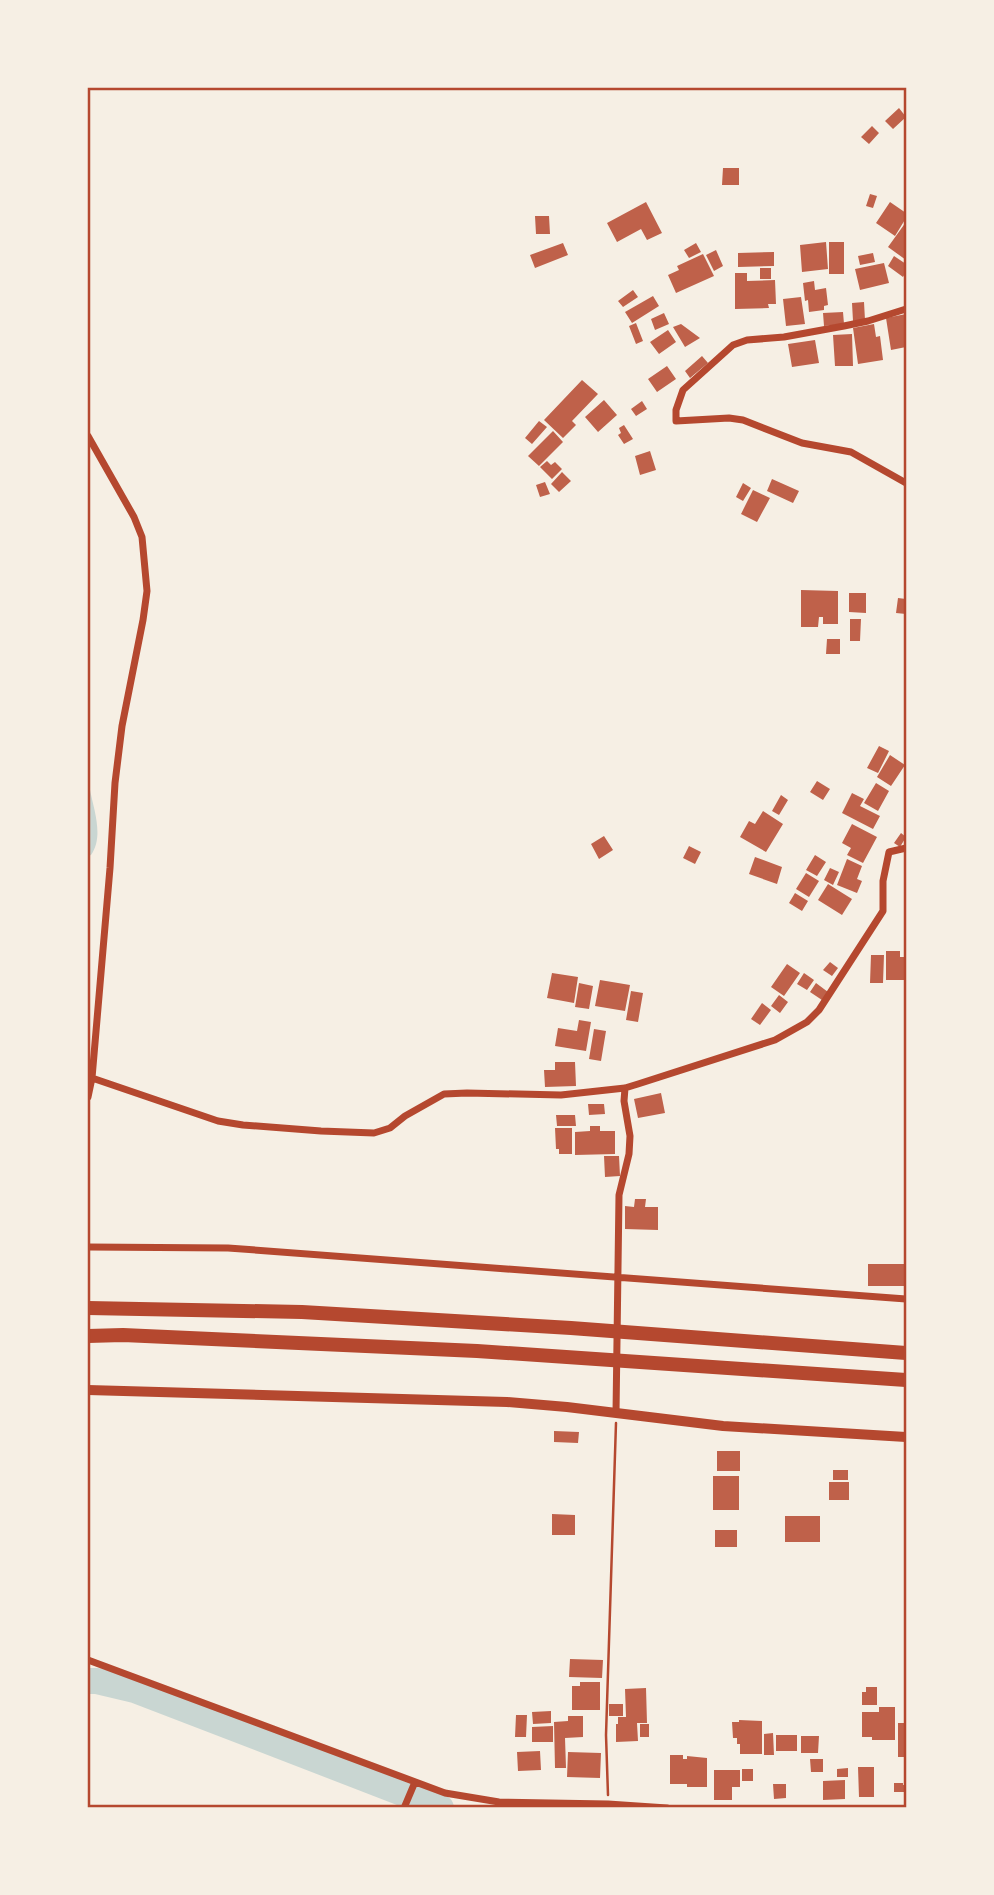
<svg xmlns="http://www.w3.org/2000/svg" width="994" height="1895" font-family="'Public Sans',sans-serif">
  <rect width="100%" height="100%" fill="#f6efe4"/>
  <path fill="#c9d6d2" d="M88 756C88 767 88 779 90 790 94 810 104 837 91 855L88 856Z"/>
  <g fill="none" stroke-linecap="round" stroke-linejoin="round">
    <path stroke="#c9d6d2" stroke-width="26" d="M88 1681H97L135 1690 441 1808"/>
  </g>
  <path fill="#bf614a" d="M899 108 906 117 893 129 885 121Z
    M872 126 879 133 869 144 861 137Z
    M723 168H739V185H722Z
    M870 194 877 196 873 208 866 206Z
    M646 202 662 233 647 240 641 229 617 242 607 223Z
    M890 202 906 213V218L895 236 876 223Z
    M535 216H549L550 234H536Z
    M906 222V260L888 247Z
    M826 242 828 269 802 272 800 245Z
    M829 242H844V274H829Z
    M563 243 568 255 535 268 530 255Z
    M696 243 701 252 689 258 684 250Z
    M716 250 723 266 714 271 706 255Z
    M774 252V266L738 267V253Z
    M873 253 875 262 860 265 858 256Z
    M703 254 714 276 676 293 668 275 679 270 677 266Z
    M894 256 906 264V272L903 277 888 266Z
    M884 263 889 283 860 290 855 269Z
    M760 268H771V279H760Z
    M735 273H747V281L775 280 776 304H768L769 308 735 309Z
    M814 281 815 290 826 288 828 305 824 306V310L809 312 808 300 805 301 803 283Z
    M633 290 638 297 623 307 618 301Z
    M653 296 659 306 632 323 625 312Z
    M801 297 805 324 786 326 783 299Z
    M864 302 865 320 853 321 852 303Z
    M843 312 844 324 824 326 823 313Z
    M664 313 669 324 655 330 651 319Z
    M906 314V347L891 350 886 318Z
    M636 323 643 341 636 344 629 326Z
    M681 324 700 338 685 347 673 327Z
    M874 324 876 337 880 336 883 360 858 364 853 328Z
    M668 330 676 342 659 354 650 342Z
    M852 334 853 366H835L833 335Z
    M815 340 819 363 792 367 788 344Z
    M702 356 708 363 690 378 685 371Z
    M667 366 676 379 657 392 648 379Z
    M582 380 598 394 572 421 576 425 563 438 544 420Z
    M604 400 617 415 598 432 585 417Z
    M642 401 647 409 636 416 631 409Z
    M539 421 547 427 532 444 525 438Z
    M624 425 633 439 624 444 618 435 621 433 619 428Z
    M553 431 563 442 539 466 528 456Z
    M650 451 656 470 640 475 635 456Z
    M547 461 551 465 555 462 562 469 552 479 540 467Z
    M562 472 571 481 559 492 551 484Z
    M772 479 799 491 793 503 767 491Z
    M545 482 550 494 540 497 536 485Z
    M743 483 751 488 743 501 736 497Z
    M753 490 770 498 757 522 741 514Z
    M801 590 838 591V624H823V617H819L818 627H801Z
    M849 593H866V613L849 612Z
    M898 598 906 599V614L896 613Z
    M850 619H861L860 641H850Z
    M827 639H840V654H826Z
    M879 746 889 751 878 773 867 768Z
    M890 755 905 765 891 786 877 777Z
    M817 781 830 789 823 800 810 792Z
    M876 783 889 791 878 811 864 803Z
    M852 793 864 799 860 806 880 816 873 829 842 813Z
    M781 795 788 800 779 815 772 811Z
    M763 811 783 824 766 852 740 837 749 821 755 824Z
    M852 824 877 837 863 863 847 855 851 848 842 843Z
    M901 833 906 837 900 847 894 843Z
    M604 836 613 850 599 859 591 844Z
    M689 846 701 852 695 864 683 858Z
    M815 855 826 862 817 876 806 870Z
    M755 857 782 867 777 884 749 874Z
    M847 859 862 866 857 879 862 881 857 893 837 885Z
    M830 868 839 872 833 885 824 880Z
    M806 873 819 881 809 897 796 889Z
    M828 884 852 899 842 915 818 900Z
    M795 893 808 901 802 911 789 903Z
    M886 951H900V957H906V980H886Z
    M871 955H884L883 983H870Z
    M830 962 838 968 832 976 823 970Z
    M787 964 800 973 784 996 771 987Z
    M552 973 578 977 574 1003 547 998Z
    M804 973 814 980 807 990 797 984Z
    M600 980 630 985 625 1011 595 1006Z
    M579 983 593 986 589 1009 575 1007Z
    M816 983 828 992 822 1000 810 992Z
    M631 991 643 993 638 1022 626 1020Z
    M779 995 788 1002 780 1013 771 1006Z
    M762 1003 771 1010 760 1025 751 1019Z
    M579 1020 591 1022 586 1051 555 1046 558 1028 577 1031Z
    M594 1029 606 1031 601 1061 589 1059Z
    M555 1062H575L576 1086 545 1087 544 1070H555Z
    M661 1093 665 1113 638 1118 634 1099Z
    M588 1104H604L605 1114 589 1115Z
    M556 1115H575L576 1126H557Z
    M590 1126H600V1131H615V1154L575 1155V1132L590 1131Z
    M555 1128H572V1154H559V1149H556Z
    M604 1156H619L620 1176 605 1177Z
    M635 1199H646L645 1207H658V1230L625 1229V1206L634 1207Z
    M868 1264H906V1286H868Z
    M554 1431 579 1432 578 1443 554 1442Z
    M717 1451H740V1471H717Z
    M833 1470H848V1480H833Z
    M713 1476H739V1510H713Z
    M829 1482H849V1500H829Z
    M552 1514 575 1515V1535H552Z
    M785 1516H820V1542H785Z
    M715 1530H737V1547H715Z
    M570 1659 603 1660 602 1678 569 1677Z
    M580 1682H600V1710H572V1686H580Z
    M866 1687H877V1705H862V1692H866Z
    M646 1688 647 1723H637L638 1741 616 1742V1724H618V1717H626L625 1689Z
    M609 1704H623V1716H609Z
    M879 1707H895V1740H872V1737H862V1712H879Z
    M551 1711V1723L533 1724 532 1712Z
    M516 1715H527L526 1737H515Z
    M568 1716H583V1737L565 1738 566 1768H555L554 1722 568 1721Z
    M739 1720 762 1721V1754H740V1744H737V1738H733L732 1722H739Z
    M898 1723H906V1757H898Z
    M640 1724H649V1737H640Z
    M553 1726V1742H532V1727Z
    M773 1733 774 1755H764V1734Z
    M776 1735H797V1751H776Z
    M801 1736H819L818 1753H801Z
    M540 1751 541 1770 518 1771 517 1752Z
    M568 1752 601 1753 600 1778 567 1777Z
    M670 1755H683V1759H687V1756L707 1758V1787H687V1784H670Z
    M810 1759H823V1772H811Z
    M858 1767H874V1797H859Z
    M848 1768V1777H837V1769Z
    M742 1769H753V1781H742Z
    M714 1770H740V1787H732V1800H714Z
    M845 1780V1799L823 1800V1781Z
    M894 1783H903V1785H906V1792H894Z
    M773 1784H786V1798L774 1799Z"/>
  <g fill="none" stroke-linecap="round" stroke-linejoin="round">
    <path stroke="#b5482f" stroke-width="2.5" d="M608 1795 606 1735 616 1423"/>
    <path stroke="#b5482f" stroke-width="7" d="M906 309 868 321 844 326 784 337 747 340 733 345 683 390 676 410V421L729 418 743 420 802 443 851 452 906 483
      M88 436 134 517 142 537 147 591 143 620 122 726 115 783 110 868 92 1078 88 1097
      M92 1078 218 1121 243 1125 321 1131 374 1133 390 1128 405 1116 444 1094 467 1093 561 1095 625 1088 638 1084 775 1040 807 1022 819 1010 883 911V881L889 852 906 848
      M88 1247 228 1248 906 1299
      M616 1413 619 1195 629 1154 630 1136 624 1101 625 1088
      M88 1660 445 1793 499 1802 608 1804 667 1808
      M404 1808 415 1782"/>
    <path stroke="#b5482f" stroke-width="10" d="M88 1390 507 1402 567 1407 723 1426 906 1437"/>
    <path stroke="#b5482f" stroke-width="14" d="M88 1308 302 1312 571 1328 906 1353
      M88 1336 123 1335 477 1351 906 1380"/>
  </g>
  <rect width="994" height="1895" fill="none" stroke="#f6efe4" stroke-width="178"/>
  <rect x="89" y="89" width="816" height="1717" fill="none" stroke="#b5482f" stroke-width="2.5"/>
</svg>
